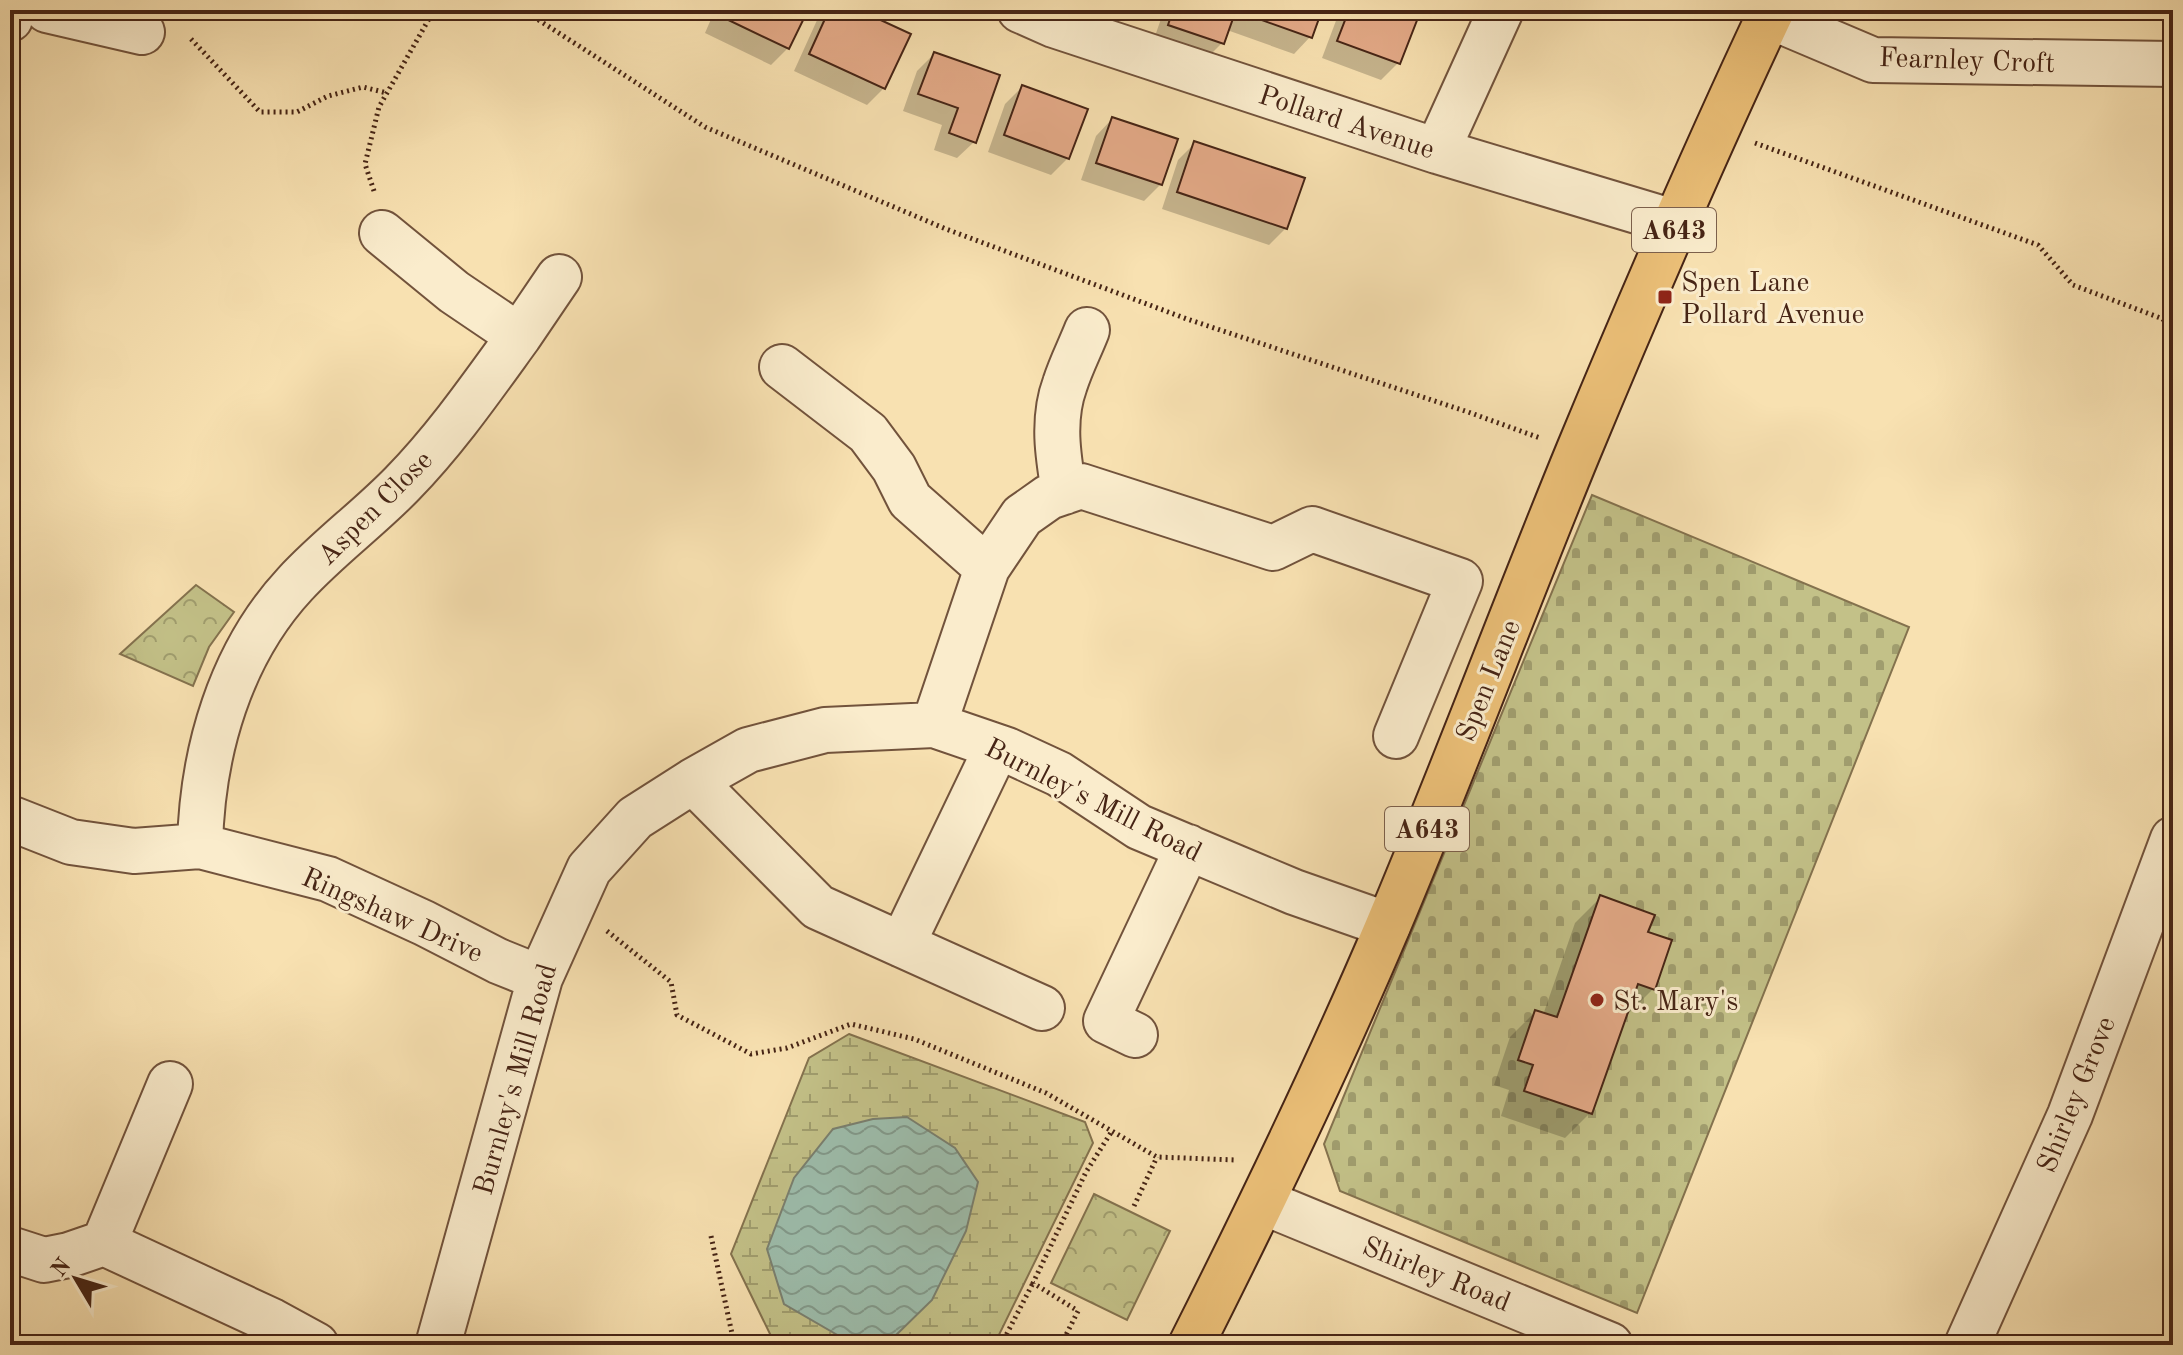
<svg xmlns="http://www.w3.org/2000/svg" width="2183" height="1355" font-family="'Old Standard TT',serif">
  <defs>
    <pattern id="wetland-marsh" width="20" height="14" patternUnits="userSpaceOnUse" patternTransform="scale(2)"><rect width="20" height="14" fill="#c3c188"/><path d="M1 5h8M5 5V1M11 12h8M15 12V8" fill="none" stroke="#a09d6e"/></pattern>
    <pattern id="cemetery-stones" width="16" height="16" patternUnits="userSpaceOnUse" patternTransform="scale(2)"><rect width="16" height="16" fill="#c3c188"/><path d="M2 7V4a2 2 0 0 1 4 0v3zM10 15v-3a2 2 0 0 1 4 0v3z" fill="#a09d6e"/></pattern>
    <pattern id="park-crowns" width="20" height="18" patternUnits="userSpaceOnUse" patternTransform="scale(2)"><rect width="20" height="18" fill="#c3c188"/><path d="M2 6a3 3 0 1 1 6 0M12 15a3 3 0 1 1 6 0" fill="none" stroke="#a09d6e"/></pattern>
    <pattern id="water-waves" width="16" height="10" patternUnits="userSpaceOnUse" patternTransform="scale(2)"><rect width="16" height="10" fill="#9dbead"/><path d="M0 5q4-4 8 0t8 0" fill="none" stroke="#829a8c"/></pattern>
  </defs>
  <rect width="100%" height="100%" fill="#f8e1b1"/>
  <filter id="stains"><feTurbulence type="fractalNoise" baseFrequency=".0025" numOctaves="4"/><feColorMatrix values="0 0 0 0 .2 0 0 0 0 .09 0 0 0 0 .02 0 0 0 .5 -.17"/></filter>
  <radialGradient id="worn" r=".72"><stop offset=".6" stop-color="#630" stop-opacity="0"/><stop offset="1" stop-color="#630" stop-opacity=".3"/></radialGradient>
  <path fill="url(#wetland-marsh)" stroke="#84724e" stroke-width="2" d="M849 1034 1085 1122 1093 1143 994 1345H793L771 1336 731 1254 809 1058Z"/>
  <path fill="url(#cemetery-stones)" stroke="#84724e" stroke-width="2" d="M1592 495 1909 627 1637 1313 1340 1191 1324 1144Z"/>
  <path fill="url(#park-crowns)" stroke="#84724e" stroke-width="2" d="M196 585 234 612 209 647 193 686 120 654Z
    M1094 1194 1170 1231 1127 1320 1051 1283Z"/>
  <path fill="url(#water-waves)" stroke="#7a8070" stroke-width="2" d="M907 1117 955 1148 978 1182 966 1231 932 1300 892 1339 853 1344 784 1304 767 1249 794 1178 833 1129 873 1119Z"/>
  <path fill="#0003" d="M715 10H806L788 48 771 65 705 33Z
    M826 10H854L884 88 867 105 794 71 818 18Z
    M1164 10H1320L1310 37 1294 54 1227 30 1222 43 1205 60 1153 42Z
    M1340 10H1418L1398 63 1381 80 1322 58Z
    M934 54 974 142 957 158 934 150 942 125 903 111 917 71Z
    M1022 87 1068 158 1051 175 988 152 1005 104Z
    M1112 119 1161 184 1144 201 1081 180 1096 136Z
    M1195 143 1286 228 1269 245 1162 209 1178 160Z
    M1600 898 1646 933 1653 989 1628 1014 1625 1013 1590 1113 1565 1138 1501 1116 1509 1090 1494 1085 1510 1037 1535 1012 1543 1015 1575 923Z"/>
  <path fill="#e4aa88" stroke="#462415" stroke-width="2" d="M723 10H808L789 49 720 16Z
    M829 10H859L911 34 885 89 809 54Z
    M1173 10H1236L1224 44 1168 25Z
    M1243 10H1322L1312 38 1242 13Z
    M1349 10H1421L1400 64 1337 41Z
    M934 52 1000 75 976 143 949 133 958 108 918 94Z
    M1022 85 1088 109 1069 159 1004 135Z
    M1112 117 1178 139 1162 185 1096 163Z
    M1194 141 1305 178 1287 229 1177 192Z
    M1600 895 1655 915 1648 932 1672 940 1655 990 1638 984 1592 1114 1524 1091 1533 1065 1518 1060 1535 1010 1557 1017Z"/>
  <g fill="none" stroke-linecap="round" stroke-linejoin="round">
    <defs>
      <path id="minor" d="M47 10 142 32
        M1020 10 1054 25 1437 151 1677 223
        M1769 16 1873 60 2173 64
        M10 19 12 10
        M1437 151 1501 10
        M519 336 559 277
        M782 367 868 433 894 468 910 500 987 568 934 725
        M1064 492C1058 456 1052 419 1065 384 1071 365 1080 348 1087 330
        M987 568 1022 516 1049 497 1081 486 1273 548 1312 529 1460 581 1396 736
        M693 781 818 907 1042 1008
        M10 818 71 842 134 851 200 846 328 879 424 923 498 961 540 978
        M200 846C202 752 230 654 295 584 328 548 368 519 402 484 446 439 482 387 519 336L454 292 382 233
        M902 945 997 747
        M1135 1035 1106 1021 1188 847
        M1263 1202 1610 1345
        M104 1243 170 1084
        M10 1249 44 1260 69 1255 104 1243 272 1321 316 1345
        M438 1345 540 978 589 869 635 818 693 781 748 750 825 730 934 725 1007 750 1059 774 1139 827 1294 892 1388 925
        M1967 1345 2070 1115 2173 839"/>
      <path id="major" d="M1191 1345C1260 1208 1327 1069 1387 928 1454 770 1513 610 1578 452 1639 305 1704 154 1772 10"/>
    </defs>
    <use href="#minor" stroke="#72533c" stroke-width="48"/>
    <use href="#major" stroke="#462415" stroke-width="48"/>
    <path stroke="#462415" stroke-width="5" stroke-dasharray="2 4" stroke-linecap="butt" d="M523 10 705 127 946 229 1187 319 1468 412 1540 438
      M191 39 260 112H297L328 96 363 87 387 93
      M1755 143 2038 245 2073 285 2163 319 2173 337
      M374 191 365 164 379 107 434 10
      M607 931 671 982 677 1015 751 1054 787 1048 851 1024 914 1039 1046 1093 1157 1157 1236 1160
      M1134 1206 1157 1157
      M711 1236 734 1343 731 1345
      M1001 1345 1033 1283
      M1061 1345 1078 1311 1033 1283 1086 1172 1112 1131"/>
    <use href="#minor" stroke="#faeccc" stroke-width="44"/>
    <use href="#major" stroke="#ecc078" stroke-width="44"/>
  </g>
  <g fill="#8f2418" stroke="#faeccc" stroke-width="3">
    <rect x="1657" y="289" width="16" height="16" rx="4"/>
    <circle cx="1597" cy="1000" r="8"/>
  </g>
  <g text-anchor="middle" stroke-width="6" stroke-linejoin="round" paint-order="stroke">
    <g fill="#faeccc" stroke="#7c604c" stroke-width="2">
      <rect x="1632" y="208" width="84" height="44" rx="6"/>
      <rect x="1385" y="807" width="84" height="44" rx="6"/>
    </g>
    <g font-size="26" font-weight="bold" fill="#462415">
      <text x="1674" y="239">A643</text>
      <text x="1427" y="838">A643</text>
    </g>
    <g font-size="28" fill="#462415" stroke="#faeccc">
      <text transform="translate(1967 59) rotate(2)" y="10">Fearnley Croft</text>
      <text transform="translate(1347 121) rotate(18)" y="10">Pollard Avenue</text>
      <text transform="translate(374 507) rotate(-45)" y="10">Aspen Close</text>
      <text transform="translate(1487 680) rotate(-68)" y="10">Spen Lane</text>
      <text transform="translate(1094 799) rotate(27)" y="10">Burnley's Mill Road</text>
      <text transform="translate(393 914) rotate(24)" y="10">Ringshaw Drive</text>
      <text transform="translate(514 1079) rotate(-74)" y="10">Burnley's Mill Road</text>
      <text transform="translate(2075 1094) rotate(-68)" y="10">Shirley Grove</text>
      <text transform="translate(1437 1273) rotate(22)" y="10">Shirley Road</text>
    </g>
    <g font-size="28" fill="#462415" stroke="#faeccc" text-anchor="start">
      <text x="1681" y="291">Spen Lane<tspan x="1681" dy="32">Pollard Avenue</tspan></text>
      <text x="1613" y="1010">St. Mary's</text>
    </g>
  </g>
  <rect width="2183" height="1355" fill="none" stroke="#f8e1b1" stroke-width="40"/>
  <rect x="12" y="12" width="2159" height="1331" fill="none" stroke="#462415" stroke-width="4"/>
  <rect x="20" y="20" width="2143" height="1315" fill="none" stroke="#462415" stroke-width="2"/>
  <g transform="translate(76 1279) rotate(308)" stroke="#faeccc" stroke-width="6" paint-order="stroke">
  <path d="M0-6L14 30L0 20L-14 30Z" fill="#462415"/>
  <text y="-12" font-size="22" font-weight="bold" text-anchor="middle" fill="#462415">N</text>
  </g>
  <rect width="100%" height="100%" filter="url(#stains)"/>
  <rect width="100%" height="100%" fill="url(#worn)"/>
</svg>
